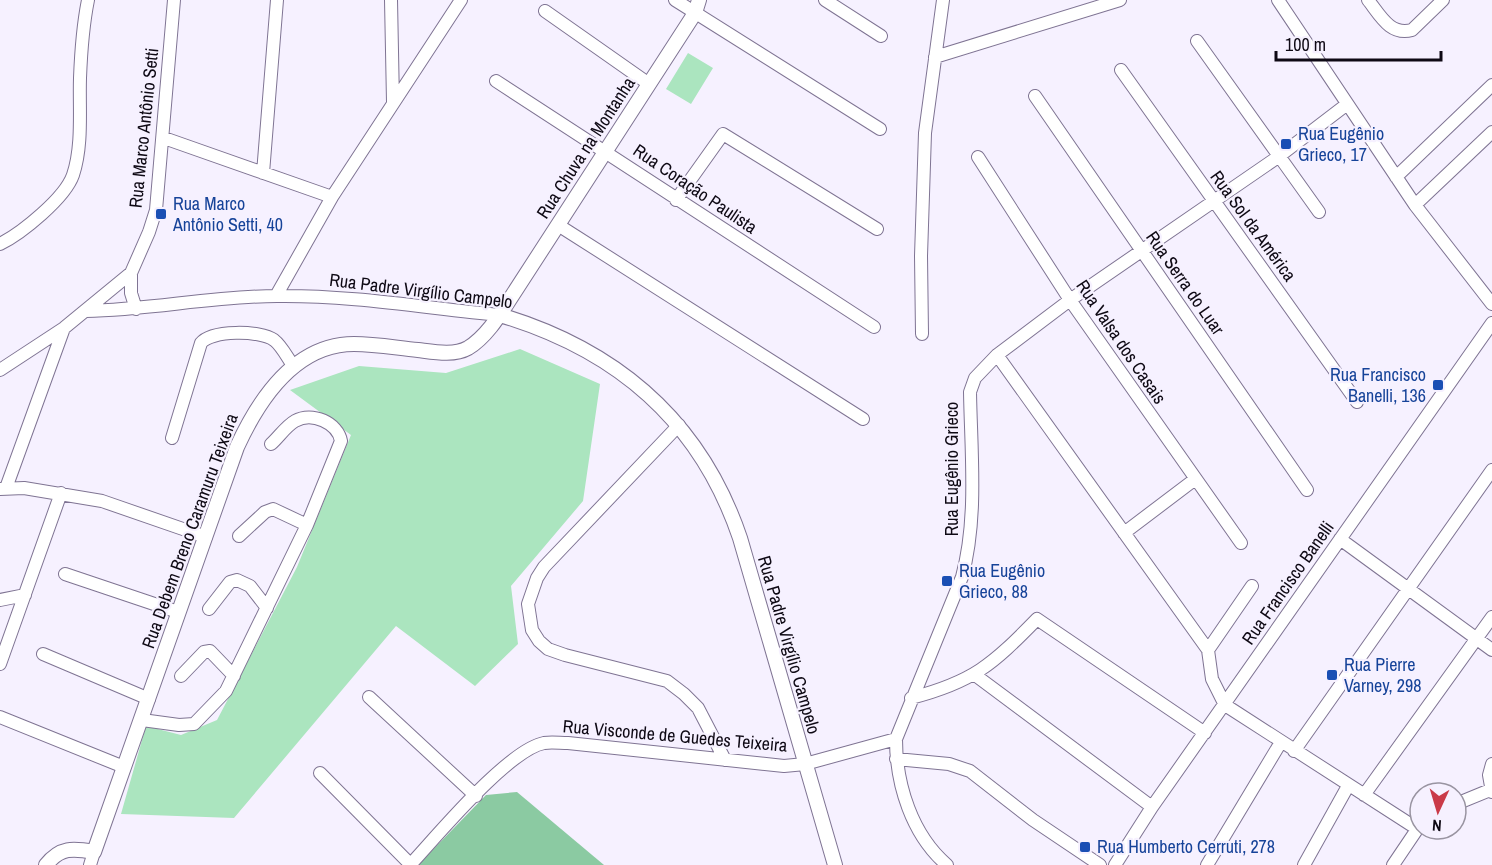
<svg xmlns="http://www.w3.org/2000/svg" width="1492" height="865" font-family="'Archivo Narrow',sans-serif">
  <rect width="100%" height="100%" fill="#f6f1ff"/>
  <path fill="#abe5bf" d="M688 53 713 68 691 104 666 89Z
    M520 349 600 384 583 501 511 586 518 644 475 686 396 626 234 818 121 814 146 726 181 735 217 720 297 567 351 435 290 390 359 366 446 373Z"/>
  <path fill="#8bcaa2" d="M517 792 604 865H418L486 795Z"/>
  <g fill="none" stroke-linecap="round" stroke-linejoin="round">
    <defs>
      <path id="minor" d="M391 0 393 102
        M675 0 880 129
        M825 0 881 36
        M1278 0 1415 205 1492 304
        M1368 0C1380 15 1390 36 1412 30L1443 0
        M545 11 649 84
        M1197 41 1319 212
        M935 57 1120 0
        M1121 70 1357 402
        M496 81 874 327
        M1035 96 1307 490
        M164 138 332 197
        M978 157 1070 300 1241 543
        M263 173 277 0
        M1396 177 1492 85
        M676 200 723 134 877 229
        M1415 205 1492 132
        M558 225 863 419
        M0 244C22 233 65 198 73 175 83 145 79 109 80 78 81 52 83 25 88 0
        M131 273V293L136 309
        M276 296 332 197 461 0
        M86 311C150 310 213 296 277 296 351 295 426 308 500 315
        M922 334 921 256 925 133 943 0
        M997 355 1208 650
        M0 370 64 328 131 273 149 232 156 210 174 0
        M679 425 544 567 537 578 528 604 532 630 539 641 548 649 565 655 667 681 684 694 698 708 725 760
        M172 438 201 343C211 330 260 330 274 340 282 346 288 359 294 367
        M6 488 64 328
        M0 489 24 488 102 501 206 537
        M1124 533 1194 480
        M239 536 265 512 273 509 307 525
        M1340 539 1492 650
        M65 574 178 612
        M1252 586 1208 650 1212 679 1225 705 1416 828
        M0 600 25 595
        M209 609 230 582 237 580 250 586 267 608
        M43 654 149 699
        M0 664 61 493
        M975 675 1152 807
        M181 676 204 652 210 651 234 676
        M369 697 476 796
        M911 698C973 682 992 665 1037 619L1205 733
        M0 717 124 767
        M142 720 179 725 194 724 226 691 307 525 341 441C338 423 312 411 295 421 286 426 279 437 271 444
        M896 739C896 785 912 835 947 865
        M1294 751 1492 470
        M896 759 949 764 970 771 1033 820 1100 865
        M1492 764 1489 775 1492 792
        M320 773 410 864
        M1364 795 1492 617
        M1456 804 1490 790
        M90 865 94 852
        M410 865C437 836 508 750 544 743 551 742 560 743 568 743L784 766 805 764 896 739 962 577C978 518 971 453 970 392L975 378 997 355 1070 300 1278 157 1346 105
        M1115 865 1152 807 1492 323
        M1207 865 1281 742
        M1304 865 1348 786
        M1393 865 1420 825"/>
      <path id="tertiary" d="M500 315C617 350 700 420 740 538L835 865
        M46 865C60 847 73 848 94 852L237 447C259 399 295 344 354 344 376 344 397 348 418 350 434 352 454 356 468 348 486 337 499 316 510 299L695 13 699 0"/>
    </defs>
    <use href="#minor" stroke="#7f7493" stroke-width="14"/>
    <use href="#tertiary" stroke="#7f7493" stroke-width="16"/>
    <use href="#minor" stroke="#fff" stroke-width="12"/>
    <use href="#tertiary" stroke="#fff" stroke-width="14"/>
  </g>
  <g fill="#1a4fb4" stroke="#f6f1ff" stroke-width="2">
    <rect x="1280" y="138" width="12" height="12" rx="3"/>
    <rect x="155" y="208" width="12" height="12" rx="3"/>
    <rect x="1432" y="379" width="12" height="12" rx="3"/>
    <rect x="941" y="575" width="12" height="12" rx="3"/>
    <rect x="1326" y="669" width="12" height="12" rx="3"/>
    <rect x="1079" y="841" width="12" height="12" rx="3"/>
  </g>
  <g text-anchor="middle" stroke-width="4.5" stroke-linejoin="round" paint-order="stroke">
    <g font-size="18" fill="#0e0914" stroke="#f6f1ff">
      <text transform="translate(144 128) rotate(-84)" y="6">Rua Marco Antônio Setti</text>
      <text transform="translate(586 148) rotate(-57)" y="6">Rua Chuva na Montanha</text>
      <text transform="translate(695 189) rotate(34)" y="6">Rua Coração Paulista</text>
      <text transform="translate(1253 226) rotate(54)" y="6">Rua Sol da América</text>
      <text transform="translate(1185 283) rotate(55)" y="6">Rua Serra do Luar</text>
      <text transform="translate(421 291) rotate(7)" y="6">Rua Padre Virgílio Campelo</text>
      <text transform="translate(1121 342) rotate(56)" y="6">Rua Valsa dos Casais</text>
      <text transform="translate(952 469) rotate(-90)" y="6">Rua Eugênio Grieco</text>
      <text transform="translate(190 531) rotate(-70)" y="6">Rua Debem Breno Caramuru Teixeira</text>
      <text transform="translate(1288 583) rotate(-55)" y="6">Rua Francisco Banelli</text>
      <text transform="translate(789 645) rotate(74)" y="6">Rua Padre Virgílio Campelo</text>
      <text transform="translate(675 736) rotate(5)" y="6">Rua Visconde de Guedes Teixeira</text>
    </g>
    <g font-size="18" fill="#164399" stroke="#f6f1ff" text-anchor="start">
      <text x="1298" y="140">Rua Eugênio<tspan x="1298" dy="21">Grieco, 17</tspan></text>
      <text x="173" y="210">Rua Marco<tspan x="173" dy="21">Antônio Setti, 40</tspan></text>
      <text x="1426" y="381" text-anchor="end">Rua Francisco<tspan x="1426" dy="21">Banelli, 136</tspan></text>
      <text x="959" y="577">Rua Eugênio<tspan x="959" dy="21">Grieco, 88</tspan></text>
      <text x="1344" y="671">Rua Pierre<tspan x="1344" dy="21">Varney, 298</tspan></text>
      <text x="1097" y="853">Rua Humberto Cerruti, 278</text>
    </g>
  </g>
  <g transform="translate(1438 811) rotate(184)"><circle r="28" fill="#f6f1ff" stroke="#9994a1" stroke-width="1.5"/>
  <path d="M0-4.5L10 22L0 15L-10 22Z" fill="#ca3a48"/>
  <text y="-9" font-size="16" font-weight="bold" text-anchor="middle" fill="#0e0914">N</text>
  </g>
  <path d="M1276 51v9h165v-9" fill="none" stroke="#0e0914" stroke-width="3"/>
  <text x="1285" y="51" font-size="18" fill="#0e0914" stroke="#f6f1ff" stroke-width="4.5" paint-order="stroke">100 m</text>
</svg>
